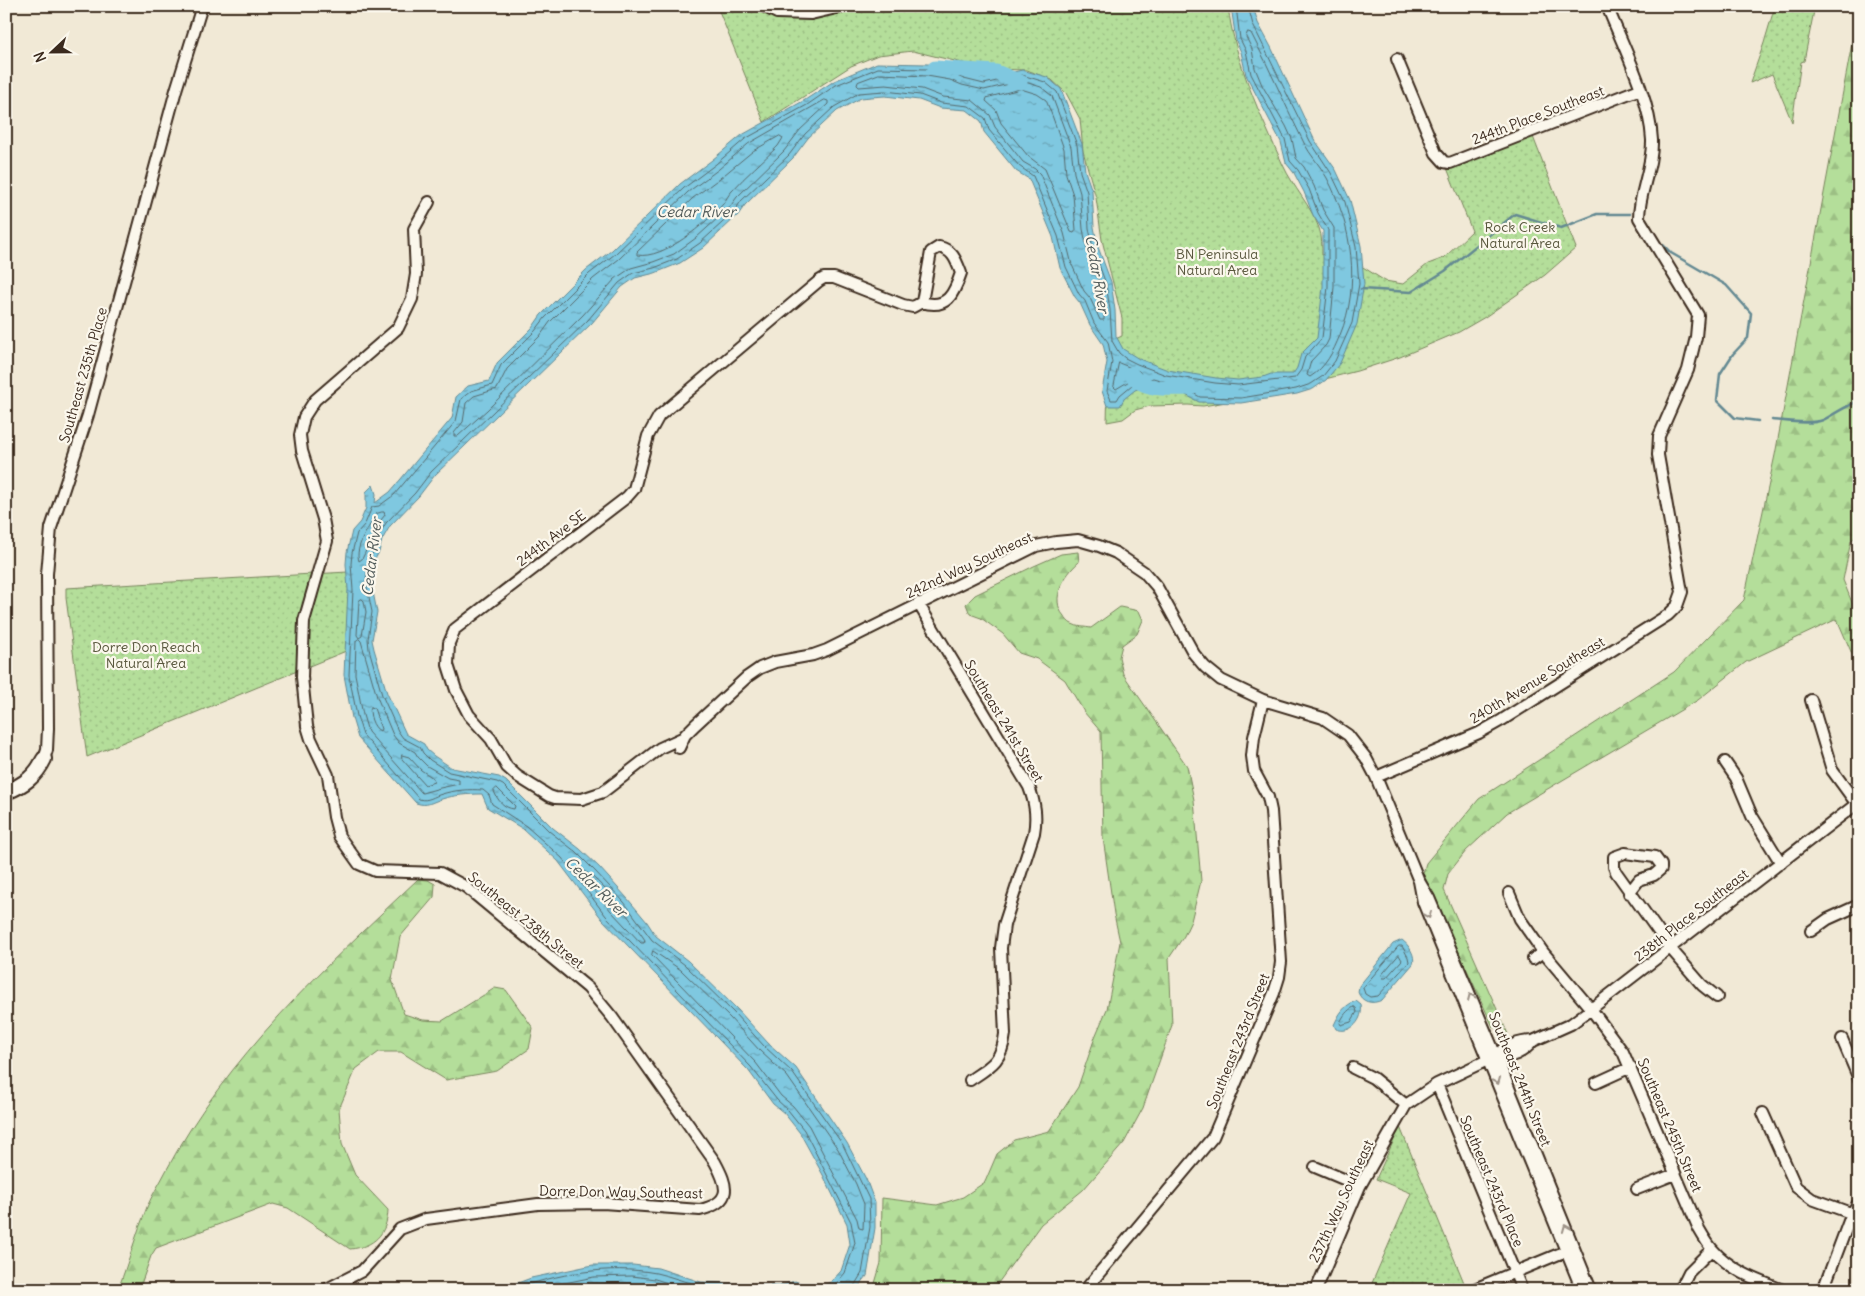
<svg xmlns="http://www.w3.org/2000/svg" width="1865" height="1296" font-family="Delius,sans-serif">
  <defs>
    <pattern id="grass-dots" width="8" height="8" patternUnits="userSpaceOnUse" patternTransform="scale(1.25)"><rect width="8" height="8" fill="#b4de9a"/><path d="M2 2h.1M6 6h.1" fill="none" stroke="#9cbf84" stroke-width="1.8" stroke-linecap="round"/></pattern>
    <pattern id="forest-firs" width="22" height="20" patternUnits="userSpaceOnUse" patternTransform="scale(1.25)"><rect width="22" height="20" fill="#b4de9a"/><path d="M5 1l3.5 6h-7zM16 11l3.5 6h-7z" fill="#9cbf84"/></pattern>
    <pattern id="water-ripples" width="26" height="14" patternUnits="userSpaceOnUse" patternTransform="scale(1.25)"><rect width="26" height="14" fill="#7fc8e0"/><path d="M2 4q2-2 4 0t4 0M15 11q2-2 4 0t4 0" fill="none" stroke="#69a3b5"/></pattern>
  </defs>
  <rect width="100%" height="100%" fill="#f1e9d6"/>
  <filter id="ink" filterUnits="userSpaceOnUse"><feTurbulence type="fractalNoise" baseFrequency=".02" numOctaves="2"/><feDisplacementMap in="SourceGraphic" scale="10" xChannelSelector="R" yChannelSelector="G"/><feConvolveMatrix kernelMatrix="1 2 1 2 8 2 1 2 1" color-interpolation-filters="sRGB"/></filter>
  <g filter="url(#ink)">
    <path fill="url(#grass-dots)" stroke="#78845c" d="M717 6H1228C1235 63 1260 114 1283 165 1293 187 1311 206 1319 228 1322 236 1322 247 1322 255L1336 250 1385 281 1403 284 1428 264 1444 258 1472 231 1445 163 1530 129 1576 248 1545 275 1485 317 1459 332 1400 357 1357 371 1249 398 1203 406 1188 405 1150 406 1135 410 1123 419 1107 422 1109 342 1122 336V318L1102 240 1096 198 1083 151 1080 119 1066 93 1052 80 1027 70 988 69 913 51 878 55 851 66 764 122Z
      M1775 6H1815L1804 61 1801 62 1792 122 1772 74 1750 83 1764 43Z
      M348 572 350 588 346 651 87 757 66 598V588Z
      M1400 1127 1465 1285 1453 1290H1369L1411 1193 1376 1179Z"/>
    <path fill="url(#forest-firs)" stroke="#78845c" d="M1859 6V533L1851 541 1843 580 1859 620V670L1837 619 1746 662 1698 700 1507 813 1466 851 1448 874 1444 890 1508 1034 1493 1027 1423 873 1426 863 1479 799 1674 672 1744 600 1775 455Z
      M1078 552 1079 562C1065 574 1049 599 1064 616 1066 619 1069 623 1072 624 1077 627 1086 627 1091 628L1120 607 1139 611 1143 620 1137 634 1122 645 1119 657 1123 674 1187 766 1194 800 1201 881 1191 921 1184 936 1169 958 1172 1025 1143 1108 1124 1143 1083 1190 1041 1224 993 1290H873L881 1263 882 1198 937 1205 963 1197 985 1182 997 1154 1014 1140 1049 1131 1078 1087 1095 1037 1107 1009 1120 942 1114 914 1103 838 1101 732 1084 712 1065 680 1037 659 1019 653 1003 634 981 618 970 614 966 604 975 595 1034 566 1061 554Z
      M418 879 428 880 435 884 434 897 400 937 392 980 404 1014 423 1020 442 1021 495 988 506 990 533 1028 529 1049 497 1071 446 1080 401 1052H379L356 1069 339 1109 342 1144 355 1175 388 1210C387 1234 374 1247 350 1249L288 1208 273 1204 156 1248 151 1256 139 1290H118C128 1263 136 1234 147 1207 152 1195 160 1183 166 1171 227 1056 325 967 418 879Z"/>
    <path fill="url(#water-ripples)" stroke="#648992" d="M1231 6H1253L1258 23 1271 47 1314 139 1336 170 1350 200 1361 246 1364 284 1357 324 1340 363 1326 380 1313 389 1297 394 1241 403 1199 402 1176 390 1153 383 1135 390 1124 399 1120 406H1107L1102 391 1107 362 1103 344 1090 325 1080 303 1075 297 1060 268 1053 237 1029 179 1016 171 984 132 981 121 967 110 940 108 919 100 885 96 871 97 861 98 837 111 808 138 793 158 745 205 738 215 703 248 680 263 655 273 635 278 622 287 592 323 435 475 419 496 390 526 382 540 379 552 373 563 371 582 377 612 372 640 374 649 387 693 406 734 424 744 427 750 434 756 452 768 499 777 506 781 553 828 580 849 599 867 627 898 647 922 656 936 688 961 738 1010 768 1043 796 1068 847 1143 866 1179 875 1203V1228L867 1276 856 1290H499L531 1278 593 1265H633L658 1268 701 1282 779 1286 795 1281 808 1286 818 1287 831 1282 841 1271 850 1244 847 1224 823 1175 800 1133 784 1113 773 1104 748 1070 602 919 558 861 523 829 488 808 482 794C469 794 454 795 442 799 431 802 428 807 416 803L358 738 352 718 344 675 348 589 346 564 347 552 352 531 360 522 366 508V492L373 485 376 494 375 503 390 492 452 418 456 397 468 386 489 381 497 363 532 328 541 315 586 270 612 250 680 184 712 160 742 135 805 100 834 81 877 63 928 64 954 69 965 74 985 79 1022 70 1047 77 1061 89 1082 144 1085 171 1092 191 1094 227 1098 247 1111 282 1115 310 1116 336 1123 349 1139 359 1168 370 1216 378 1238 380 1263 377 1271 374H1293L1297 368 1301 354 1317 338 1323 287V231L1313 215 1304 192 1294 173 1286 163 1281 142 1246 75 1241 52 1236 41Z
      M1402 940C1409 945 1416 956 1413 964L1382 1000C1372 1005 1361 1002 1358 992L1359 986 1393 944Z
      M1356 1001 1361 1005C1364 1019 1351 1035 1336 1029L1334 1025C1339 1014 1344 1005 1356 1001Z"/>
    <g fill="none" stroke-linecap="round" stroke-linejoin="round">
      <path stroke="#56696c" stroke-width="1" d="M1248 32 1251 33C1270 69 1286 107 1304 143 1310 155 1320 165 1327 178 1352 225 1361 285 1340 335 1333 352 1326 367 1310 377L1307 375 1311 361 1326 345 1329 339 1334 287V228L1323 210 1314 186 1304 167 1296 158 1292 139 1286 126 1262 85 1255 68 1252 49 1246 37Z
        M879 74 927 76 950 80 962 85 984 90 1022 81 1041 87 1052 96 1071 147 1074 173 1080 193 1083 229 1087 249 1100 285 1104 311V320H1100L1090 298 1084 291 1072 265 1064 233 1040 174 1035 169 1023 162 995 127 990 115 972 100 943 97 922 89 886 85 859 87 857 85 858 82Z
        M1021 89 1037 94 1046 100 1053 118 1064 149 1066 174 1073 195 1076 230 1074 233 1071 232 1045 169 1028 156 1001 123 996 110 986 101 987 98Z
        M825 100 828 101V104L800 130 784 151 737 197 729 208 696 238 674 254 653 262 631 268 615 279 583 315 487 410 458 436H454V433L463 422 466 403 474 396 497 389 507 369 540 336 550 322 593 279 619 259 688 192 719 169 748 144Z
        M780 136 783 138 778 146C763 161 746 175 732 191 728 195 726 200 723 204 706 223 664 260 637 255V252L693 198 724 175 753 151Z
        M1119 363 1139 371 1141 374 1116 389 1114 387Z
        M382 512H384L385 515C373 528 370 544 362 559L359 561C354 546 370 527 376 514Z
        M362 599 364 601 366 612 362 636 359 638 357 635 359 601Z
        M359 639 361 641 377 697 393 735 399 743 415 752 418 757 427 766 448 778 459 780V784L440 788 422 793 368 732 363 715 355 674 356 641Z
        M371 707 374 708 381 729 380 731C373 728 368 713 371 707Z
        M402 755 409 757 421 770 433 778 434 782 425 785 402 759Z
        M497 788 515 806 514 809C504 808 497 800 494 791Z
        M583 871C597 874 636 926 645 940L644 943H641L611 911 582 875Z
        M1399 946H1402L1408 957 1409 962 1378 996 1370 997 1365 994 1363 988Z
        M653 951 681 970 730 1018 760 1051 787 1076 838 1149 856 1184 864 1204 863 1229 859 1228 857 1219 809 1126 793 1106 781 1096 756 1063 652 955Z
        M1399 955 1402 960 1386 978H1383L1382 975Z
        M1354 1007 1356 1008 1357 1012 1351 1022 1341 1025 1340 1023C1343 1016 1347 1010 1354 1007Z
        M512 1290C557 1274 608 1264 656 1273 670 1276 685 1282 700 1286 713 1290 739 1289 753 1290
        M530 1290 594 1277 632 1276 655 1279 690 1290
        M567 1290C597 1282 633 1280 663 1290
        M825 1290 834 1286 845 1273 855 1243 851 1222 804 1130 788 1110 777 1100 751 1067 606 916 562 858 526 826 492 804 489 795 483 790C469 789 455 790 442 794 434 796 428 802 419 799L363 735 357 716 349 675 353 590 351 564 352 553 357 533 365 524 372 507 379 506 394 495 456 421 461 399 471 391 492 385 501 365 535 331 545 318 589 274 615 254 684 188 716 164 745 139 807 105 836 85 878 68 927 69 952 74 964 79 984 84 1022 75 1045 82 1057 92 1077 145 1080 172 1087 192 1089 228 1093 248 1106 284 1110 310 1112 341 1119 353 1125 358 1137 364 1166 375 1215 383 1238 385 1295 378 1301 370 1305 357 1322 338 1328 287V230L1318 213 1309 189 1298 170 1290 161 1285 139 1251 74 1246 51 1240 39 1236 6
        M853 1290 854 1286 862 1273 870 1227 869 1199 843 1145 792 1072 764 1046 734 1013 685 965 652 940 624 902 595 871 576 852 549 831 503 785 497 782 449 772 430 760 423 753 420 747 403 738 398 731 382 695 369 649 368 639 372 612 366 582 368 563 374 550 377 538 386 523 415 493 431 472 588 320 619 283 633 273 654 268 677 259 700 243 734 212 741 201 789 155 805 134 834 107 859 93 871 92 885 91 920 95 941 103 969 106 985 118 989 130 1019 166 1033 176 1058 236 1066 267 1079 294 1085 301 1094 323 1108 342 1112 362 1107 391 1111 400H1117L1120 395 1132 385 1153 378 1178 385 1200 397 1241 398 1296 389 1311 384 1323 376 1335 361 1352 323 1359 284 1356 247 1345 202 1331 173 1310 141 1253 25 1248 6"/>
      <path stroke="#648992" stroke-width="2.5" d="M1663 245 1671 253 1726 285 1751 313 1748 338 1733 354 1720 374 1717 400 1735 418 1758 421
        M1361 289 1411 292 1445 271 1515 214 1561 228 1597 214H1630
        M1772 420C1786 421 1811 425 1823 420 1836 413 1844 407 1859 401"/>
      <path stroke="#7fc8e0" stroke-width="15" d="M935 68 996 72 1020 82
        M1131 374C1144 392 1171 388 1191 388"/>
      <defs>
        <path id="street" d="M763 6 777 13 811 14 845 6
          M1397 59 1436 153 1444 162 1450 163 1640 89
          M918 603 1029 787C1035 803 1037 816 1034 833L1004 925 1001 948 1005 1034C1002 1061 991 1066 970 1080
          M1811 700 1832 770 1859 807
          M684 737 660 748 603 792 582 799 555 798 549 796 517 776 507 767 491 739 469 715 456 690 448 665 449 643 455 629 627 497 634 489 648 436 659 416 819 281 824 278H834L903 305 913 307 922 302 931 252 939 247C953 250 956 260 961 273 954 294 947 310 922 302
          M679 748 685 735 695 725 747 677 760 668 775 662 813 655 827 650 1036 546 1056 542 1078 540 1099 546 1116 553 1144 572 1157 587 1194 654 1205 667 1221 680 1263 700 1323 718 1348 735 1366 758 1376 777 1419 881
          M44 759 47 750 48 728 47 574 51 528 88 415 176 90 202 6
          M1725 762 1736 778 1752 816 1781 863
          M1376 777 1479 733 1502 720 1668 615 1677 606 1682 592 1658 455 1659 436 1688 370 1696 337 1698 315 1639 218C1639 192 1653 167 1652 140 1650 98 1623 46 1607 6
          M1509 893 1520 919 1543 952 1591 1009 1623 1052 1699 1229C1703 1236 1707 1243 1712 1249 1731 1271 1757 1280 1783 1290
          M1629 893 1639 880 1654 875 1661 869V865L1655 857 1625 853 1614 857V867L1616 872 1670 948 1702 985 1717 997
          M1811 931 1828 919 1859 905
          M1533 959 1543 952
          M1842 1039 1859 1079
          M1533 1041 1571 1024 1591 1009 1859 802
          M1353 1068 1373 1078 1406 1105
          M1596 1083 1631 1067
          M1437 1084 1522 1290
          M1763 1113 1796 1187 1812 1199 1859 1216
          M1315 1167 1360 1186
          M1637 1189 1675 1174
          M325 1290 362 1271 400 1229 426 1219 538 1204 603 1203 700 1210C733 1202 728 1186 715 1162L612 1017 588 988 466 887 440 873 375 871 359 864 339 836 334 817 328 775 311 739 307 726 302 677 304 621 327 541 323 519 302 451 300 435 304 417 315 400 398 328 412 299 416 274 414 229 429 202
          M1085 1290 1213 1137 1274 993 1279 977 1281 962 1271 811 1268 797 1254 771 1252 756 1254 737 1263 700
          M1316 1290 1360 1186 1406 1105 1437 1084 1496 1056C1505 1046 1520 1041 1533 1041 1524 1052 1510 1060 1496 1056
          M1472 1290 1571 1249
          M1582 1290 1423 902 1419 881 1429 898 1496 1056 1591 1290
          M1680 1290 1689 1272 1712 1249
          M1823 1290 1852 1213 1859 1202"/>
        <path id="secondary" d="M6 792C24 785 36 776 44 759"/>
      </defs>
      <use href="#street" stroke="#3b2a1e" stroke-width="14"/>
      <use href="#secondary" stroke="#3b2a1e" stroke-width="18"/>
      <use href="#street" stroke="#fbf7ec" stroke-width="10"/>
      <use href="#secondary" stroke="#fbf7ec" stroke-width="14"/>
    </g>
    <defs><path id="oneway-chevron" d="M-2-3.5L2.5 0L-2 3.5" fill="none" stroke-width="1.6" stroke-linecap="round" stroke-linejoin="round" transform="scale(1.25)"/></defs>
    <g stroke="#9b9085">
      <use href="#oneway-chevron" transform="translate(1428 915) rotate(67)"/>
      <use href="#oneway-chevron" transform="translate(1471 997) rotate(-113)"/>
      <use href="#oneway-chevron" transform="translate(1497 1081) rotate(68)"/>
      <use href="#oneway-chevron" transform="translate(1566 1228) rotate(-112)"/>
    </g>
  </g>
  <g text-anchor="middle" stroke-width="4.5" stroke-linejoin="round" paint-order="stroke">
    <g font-size="14" fill="#3b2a1e" stroke="#fbf7ec">
      <text transform="translate(1538 115) rotate(-21)" y="5">244th Place Southeast</text>
      <text transform="translate(83 375) rotate(-74)" y="5">Southeast 235th Place</text>
      <text transform="translate(551 538) rotate(-37)" y="5">244th Ave SE</text>
      <text transform="translate(969 565) rotate(-25)" y="5">242nd Way Southeast</text>
      <text transform="translate(1537 680) rotate(-31)" y="5">240th Avenue Southeast</text>
      <text transform="translate(1004 721) rotate(59)" y="5">Southeast 241st Street</text>
      <text transform="translate(1691 915) rotate(-38)" y="5">238th Place Southeast</text>
      <text transform="translate(526 920) rotate(39)" y="5">Southeast 238th Street</text>
      <text transform="translate(1238 1041) rotate(-68)" y="5">Southeast 243rd Street</text>
      <text transform="translate(1520 1079) rotate(68)" y="5">Southeast 244th Street</text>
      <text transform="translate(1670 1125) rotate(67)" y="5">Southeast 245th Street</text>
      <text transform="translate(1492 1181) rotate(67)" y="5">Southeast 243rd Place</text>
      <text transform="translate(621 1192) rotate(1)" y="5">Dorre Don Way Southeast</text>
      <text transform="translate(1341 1201) rotate(-65)" y="5">237th Way Southeast</text>
    </g>
    <g font-size="14" fill="#59573d" stroke="#fbf7ec">
      <text x="1520" y="232">Rock Creek<tspan x="1520" dy="16">Natural Area</tspan></text>
      <text x="1217" y="259">BN Peninsula<tspan x="1217" dy="16">Natural Area</tspan></text>
      <text x="146" y="652">Dorre Don Reach<tspan x="146" dy="16">Natural Area</tspan></text>
    </g>
    <g font-size="15" font-style="italic" fill="#4f5958" stroke="#fbf7ec">
      <text x="696" y="217">Cedar River</text>
      <text transform="translate(1097 274) rotate(80)" y="5">Cedar River</text>
      <text transform="translate(372 557) rotate(-83)" y="5">Cedar River</text>
      <text transform="translate(596 887) rotate(44)" y="5">Cedar River</text>
    </g>
  </g>
  <rect width="1865" height="1296" fill="none" stroke="#fbf7ec" stroke-width="25"/>
  <rect x="12" y="12" width="1840" height="1271" fill="none" stroke="#3b2a1e" stroke-width="2" filter="url(#ink)"/>
  <g transform="translate(52 52) rotate(248)" stroke="#fbf7ec" stroke-width="4" paint-order="stroke">
  <path d="M0-4L9 19L0 12L-9 19Z" fill="#3b2a1e"/>
  <text y="-8" font-size="14" font-weight="bold" text-anchor="middle" fill="#3b2a1e">N</text>
  </g>
</svg>
